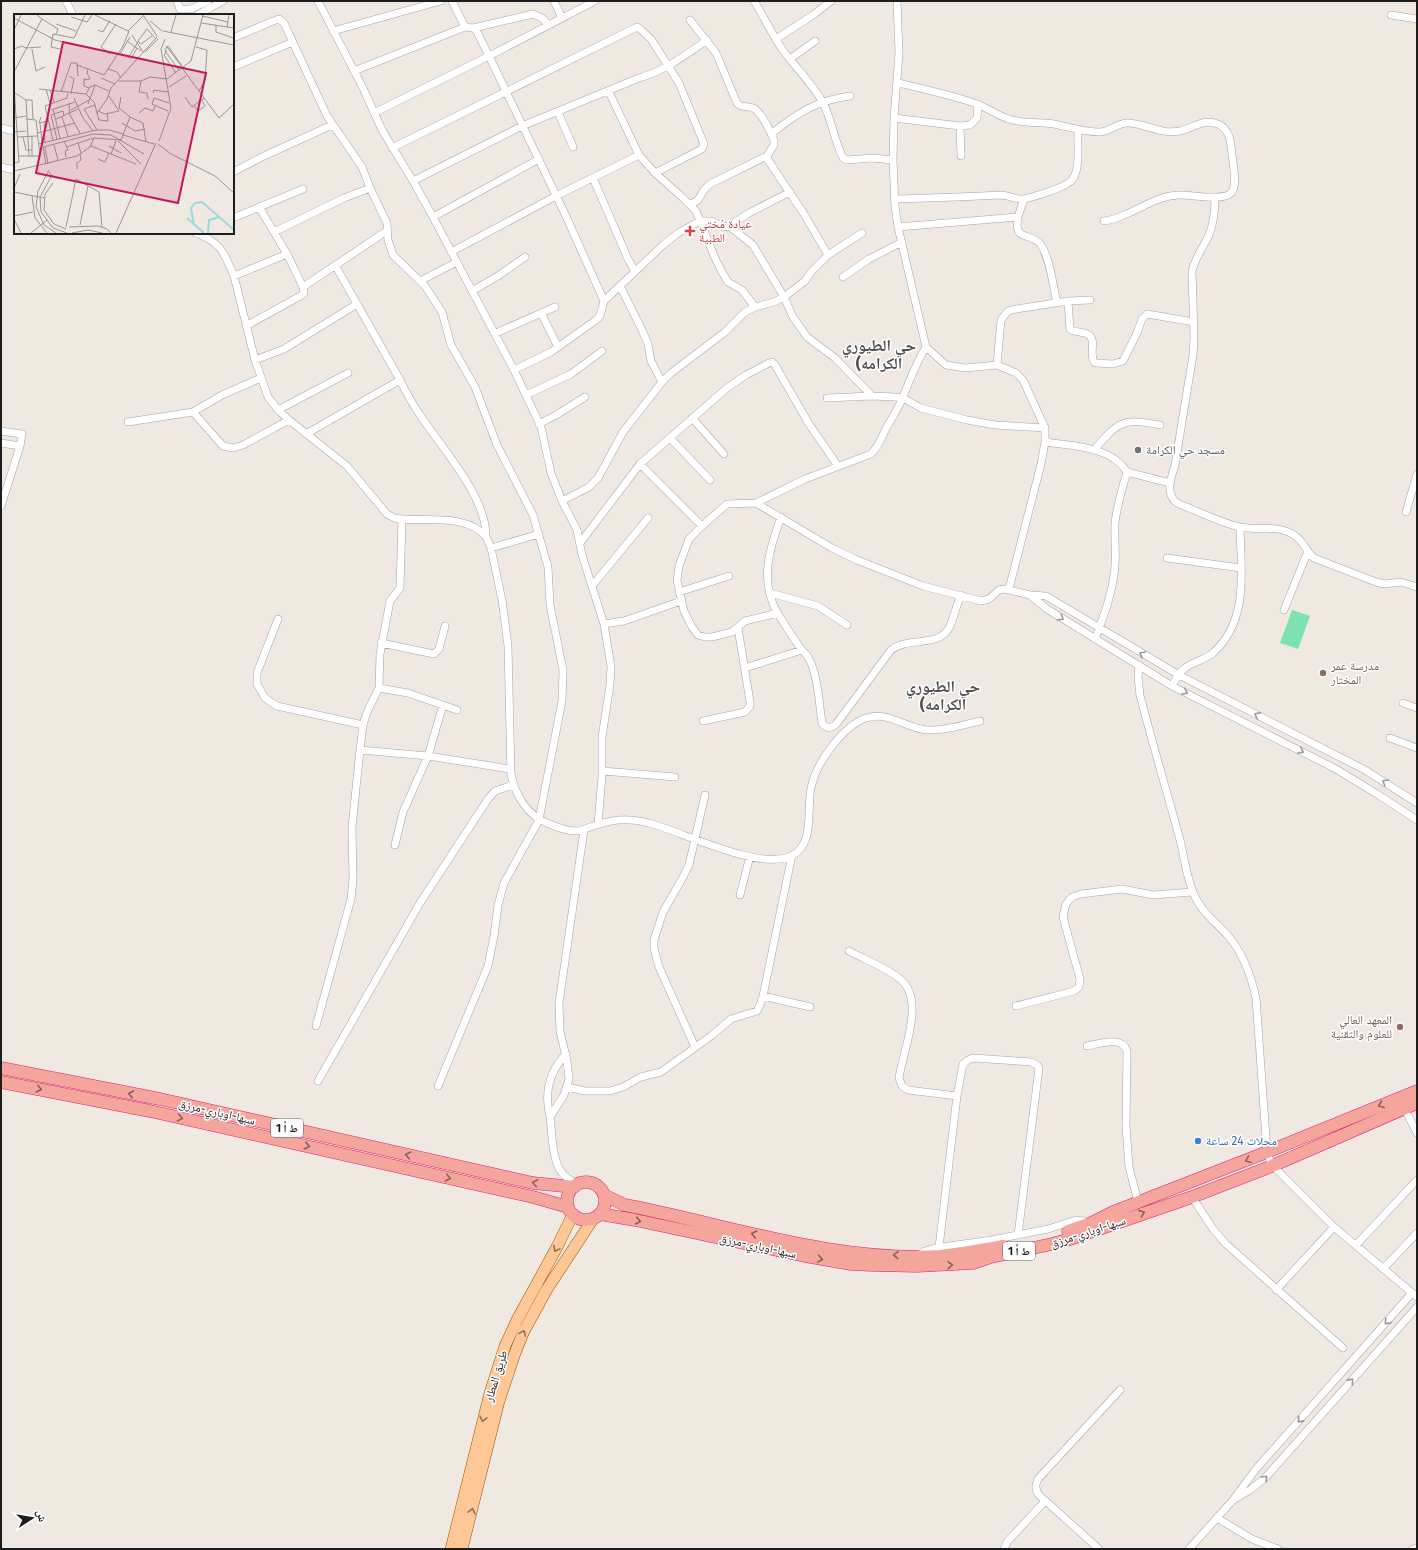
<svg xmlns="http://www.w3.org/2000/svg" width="1418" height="1550" font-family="'Fira Sans','Noto Naskh Arabic',sans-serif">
  <rect width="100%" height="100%" fill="#efe9e2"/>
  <path fill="#7ce2af" d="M1292 610 1310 616 1298 649 1280 643Z"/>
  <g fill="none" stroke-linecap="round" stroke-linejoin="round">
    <defs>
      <path id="minor" d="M66 1 73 15
        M177 1 180 9H191L208 1
        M318 1 363 88 382 130 413 181 433 217 514 370 541 427 551 473 562 501 577 530 582 555 604 624 611 667 610 685 602 737V776L598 824
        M452 1 465 27 473 28 476 30 489 56 565 214 604 301
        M554 1 562 18
        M754 1C764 17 772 34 782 49 795 67 812 83 823 103 832 120 834 140 843 158L847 160 872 158 893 160
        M897 1 899 53 894 118 893 160 895 206 898 227 926 347 946 365 965 368 997 365 1016 373 1023 380 1045 428V442L1041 464 1009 589
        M197 15 223 1
        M1391 15 1417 19
        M690 20 716 53 737 103C742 109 749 105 755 109 762 114 771 133 774 140V145L767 156 768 160 804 214 828 255
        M473 28 533 14 542 18 549 25
        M333 31 441 1
        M233 38 273 21 279 19 284 23 327 116 362 167 370 188 387 223 388 240 393 255 425 286 442 312 451 345 475 387 497 445 533 515 548 567 550 605 563 670 562 701 539 820 504 883 498 905 494 936 488 966 438 1086
        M776 39 813 15 831 1
        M790 59 815 41
        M233 67 293 42
        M354 71 465 27
        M898 83C924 89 951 95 977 104 988 108 998 116 1009 119 1024 124 1040 122 1054 124 1069 127 1084 132 1099 132 1110 132 1117 123 1127 123 1146 123 1159 135 1180 131 1194 128 1203 118 1218 124 1230 129 1231 143 1232 155 1233 164 1238 186 1231 193 1223 202 1189 194 1178 195 1158 196 1142 208 1124 215 1118 218 1111 220 1104 221
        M609 92 639 155 655 173 682 197 696 211 715 258 722 272 728 282 742 290 755 307
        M558 112 573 147
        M374 113 489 56 595 1
        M894 118 960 126 970 125 977 118 978 104
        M960 126 961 156
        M1 128 15 131
        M771 134C796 114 817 100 850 96
        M392 148 637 27 640 29 651 39 679 83 704 144 702 149 655 173
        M1 167 15 170
        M233 172 264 156 332 125
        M593 178 628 259 635 271
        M413 181 522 126 639 78C666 70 684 56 707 40
        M1215 197C1215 210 1214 223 1209 235 1203 248 1195 257 1192 272L1194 337 1193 355 1175 465C1171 478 1164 496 1179 504 1198 511 1221 523 1240 527 1259 531 1277 524 1294 535 1304 541 1306 552 1314 558L1376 582 1384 584 1401 582 1417 587
        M895 199C930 198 965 197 1000 195 1008 195 1016 200 1024 199 1033 197 1067 187 1072 180 1081 169 1077 143 1078 129
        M690 205 698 200 704 190 710 184 767 156
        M259 207 287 254
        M433 217 539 159
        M1018 217C1013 243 1031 231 1041 245 1050 258 1053 286 1057 303
        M233 218 303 189
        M729 226 753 245 784 297 793 317 807 337 835 358 872 396
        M898 227 1018 217 1024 199
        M274 232 344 198 370 188
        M196 233C222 243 224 253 234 276L255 360 268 397 278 410 289 420 347 466 387 514 394 518C421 523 467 512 486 537 488 540 489 544 491 548L502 600 508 646 511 774C515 795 527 815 547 823 556 827 566 831 576 831 583 831 589 827 596 825 613 819 632 818 649 823 683 832 759 871 791 856 817 844 805 805 812 784 818 761 843 726 866 718 889 711 905 728 927 730 944 731 963 725 980 721
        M451 252 556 196 639 155
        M234 276 287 254 303 287 388 230
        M843 277 869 259 902 242
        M420 281 457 262
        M620 286 642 330 648 344 651 361 662 382
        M472 291 498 276 525 257
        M1068 301 1070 329C1075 333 1083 331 1089 335 1097 341 1088 355 1095 363L1113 364 1123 361 1137 333 1142 319 1147 314 1194 322
        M541 313 558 347
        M246 326 302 295 304 293 303 287
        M496 333 555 307
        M255 360 284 349 357 304
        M997 365 1001 320 1008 311 1016 309 1068 301 1090 300
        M514 370 551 352 596 320 600 316 604 301 663 245 678 233 700 221H711L723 227 729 226 749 213 790 192
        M400 380C406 392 412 404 420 415 441 447 487 497 486 537
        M526 395 571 374 602 351
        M827 398 872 396 895 397 903 398 921 408 967 420 995 425 1045 428
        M278 410 348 373
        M193 412 222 395 261 378
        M692 418 724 454
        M128 422 193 412 223 446 233 448 243 445 289 420
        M539 424 556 415 585 397
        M1 431 22 434 20 446 1 506
        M306 434 400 380 335 265
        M670 438 710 480
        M1045 442C1072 446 1111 446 1127 472L1170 483
        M1 443 20 446
        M1094 450C1119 421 1122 418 1160 425
        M640 464 702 526
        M562 501 589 487 598 478 623 432 662 382 671 373 725 332 745 312 755 307 774 302 784 297 805 281 811 272 828 255 862 233
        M756 503 832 548 857 560 923 586 981 601 989 599 999 590 1005 589 1030 595 1046 596 1179 675 1365 770 1417 803
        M1406 512 1417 474
        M781 517C769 550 759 582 778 614 786 626 793 639 802 650 804 652 806 654 808 657 818 674 819 703 822 723 826 729 832 729 837 723L891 650C909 636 938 648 949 628 954 618 956 606 961 595
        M580 543 640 464 727 388 746 375 769 363 772 362 775 365 809 424 838 466
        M491 548 539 534
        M1167 558 1241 568
        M592 586 648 518
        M679 592 729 576
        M770 593 818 606 847 625
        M1030 595 1047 609 1172 686 1336 769 1377 794 1417 820
        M1284 610 1308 551
        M778 613 745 621 732 632 712 637H705L698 635 692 627 684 611 677 580 679 566 689 539 702 526 727 504 756 503 805 479 871 454C880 445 882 435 888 425 893 416 899 407 903 397 910 380 916 363 926 347
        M278 619 257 673V684L265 698 277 706 363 725
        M604 624 624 621 681 601
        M1095 639C1103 618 1111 597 1114 575 1117 557 1114 540 1115 523 1117 505 1122 489 1127 472
        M381 643 434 654 439 649 445 626
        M1139 665 1138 677 1140 695C1152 742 1166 789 1179 836 1184 854 1186 876 1193 892 1200 911 1216 922 1229 937 1244 955 1251 975 1256 998L1267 1152 1270 1161 1277 1170 1334 1227 1417 1297
        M745 668 802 650
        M1172 686C1175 680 1179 672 1185 668 1194 661 1206 660 1214 652 1249 620 1241 570 1240 527
        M379 688 408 693 457 710
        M1403 703 1417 708
        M703 721 745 712 750 706V702L738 628
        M1390 738 1417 748
        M360 750 428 756 510 769
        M603 771 675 777
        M395 845 403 812 428 756 443 705
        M740 895 750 856
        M849 951C866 960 885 967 900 979 926 1000 903 1050 899 1078L902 1086 908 1090 957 1096
        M763 996 810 1007
        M1016 1006 1074 991 1079 987 1080 979 1063 917 1066 904 1072 897 1081 894 1122 889 1153 895 1192 892
        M316 1026 351 899 353 879 352 827 360 750 363 725 367 712 379 688 380 654 390 601 400 588 402 519
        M1087 1046C1099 1044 1122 1035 1127 1051L1126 1126 1129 1167 1138 1202
        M695 1047 659 967 654 948V940L663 912 682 879 689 865 705 795
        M318 1081 420 903 488 799 495 791 513 785
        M567 1087 585 1091H610L623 1087 641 1077 661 1072 711 1036 731 1019 757 1011 760 1005 763 996 792 855
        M1404 1108 1417 1133
        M550 1117C544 1093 549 1072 566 1054
        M577 1185C572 1181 566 1178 562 1173 552 1161 552 1132 550 1117L564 1095 569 1079 567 1061 560 1031 559 1003 584 830
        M1192 1197 1213 1229 1226 1244 1343 1348
        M1356 1245 1417 1180
        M939 1247 957 1096 963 1064 968 1060 973 1058 1031 1062 1037 1065 1039 1068 1018 1235
        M919 1255 925 1251 935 1248 992 1240 1048 1229 1076 1220 1083 1221 1089 1224
        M1383 1269 1417 1233
        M1276 1290 1334 1227
        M1233 1500 1250 1490 1265 1478 1417 1307
        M1217 1518 1252 1539 1278 1549
        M1004 1549 1007 1542 1045 1501
        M1099 1549 1039 1495C1035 1489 1035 1485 1038 1479L1120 1390
        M1189 1549 1233 1500 1256 1469 1412 1293
        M1413 1549 1417 1548"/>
      <path id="primary" d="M451 1549 490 1393 505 1346 517 1320 557 1247 573 1214
        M462 1549 499 1401 515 1353 524 1331 547 1289 593 1219"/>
      <path id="trunk" d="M1 1068 160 1099 533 1183 574 1187
        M1 1082 150 1111 533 1197 568 1207
        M567 1201a19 19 0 1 1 38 0a19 19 0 1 1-38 0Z
        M604 1195 625 1205C729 1225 833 1262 940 1256 961 1254 982 1250 1003 1246
        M600 1214 635 1220 805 1256 851 1264 872 1265 917 1266 973 1263 991 1257 1052 1244 1070 1239 1192 1197 1272 1166 1417 1103
        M1068 1231 1089 1224 1113 1212 1267 1152 1417 1091"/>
    </defs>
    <use href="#minor" stroke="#a4a4a4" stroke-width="8"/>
    <use href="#primary" stroke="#955300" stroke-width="12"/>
    <use href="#trunk" stroke="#e01c75" stroke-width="13"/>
    <use href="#minor" stroke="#fff" stroke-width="7"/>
    <use href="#primary" stroke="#ffc696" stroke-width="11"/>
    <use href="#trunk" stroke="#f4a69c" stroke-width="12"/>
  </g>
  <defs><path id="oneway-chevron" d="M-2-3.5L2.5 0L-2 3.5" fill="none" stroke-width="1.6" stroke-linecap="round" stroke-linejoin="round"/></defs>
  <g stroke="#999">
    <use href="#oneway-chevron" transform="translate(1061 618) rotate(32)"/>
    <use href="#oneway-chevron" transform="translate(1142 654) rotate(-150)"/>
    <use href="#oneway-chevron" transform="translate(1185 692) rotate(27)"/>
    <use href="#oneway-chevron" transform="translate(1257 715) rotate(-153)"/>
    <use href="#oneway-chevron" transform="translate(1301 751) rotate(27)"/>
    <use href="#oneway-chevron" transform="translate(1385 782) rotate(-149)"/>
    <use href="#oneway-chevron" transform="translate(1387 1322) rotate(131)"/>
    <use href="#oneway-chevron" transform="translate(1351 1381) rotate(-48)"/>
    <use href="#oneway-chevron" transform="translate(1300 1420) rotate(132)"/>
    <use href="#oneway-chevron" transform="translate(1265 1478) rotate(-45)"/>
  </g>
  <g stroke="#88625c">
    <use href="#oneway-chevron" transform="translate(39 1089) rotate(11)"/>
    <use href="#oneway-chevron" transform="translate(131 1094) rotate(-169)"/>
    <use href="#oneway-chevron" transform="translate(1381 1105) rotate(158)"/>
    <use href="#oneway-chevron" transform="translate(180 1118) rotate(13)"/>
    <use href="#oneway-chevron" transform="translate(307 1146) rotate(13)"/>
    <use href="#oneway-chevron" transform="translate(408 1155) rotate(-167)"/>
    <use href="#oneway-chevron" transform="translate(1248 1160) rotate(159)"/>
    <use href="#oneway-chevron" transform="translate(448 1178) rotate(13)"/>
    <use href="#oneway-chevron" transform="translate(535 1183) rotate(-170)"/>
    <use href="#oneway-chevron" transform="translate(1142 1213) rotate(-20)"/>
    <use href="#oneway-chevron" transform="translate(638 1221) rotate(12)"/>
    <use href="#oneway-chevron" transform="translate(754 1234) rotate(-167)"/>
    <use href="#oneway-chevron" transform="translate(896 1255) rotate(-178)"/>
    <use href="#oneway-chevron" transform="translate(820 1259) rotate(10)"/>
    <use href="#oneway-chevron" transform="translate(950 1265) rotate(-3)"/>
  </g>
  <g stroke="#8e725a">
    <use href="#oneway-chevron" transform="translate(556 1249) rotate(118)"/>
    <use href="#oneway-chevron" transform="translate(523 1333) rotate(-66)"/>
    <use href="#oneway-chevron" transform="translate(483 1419) rotate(104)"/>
    <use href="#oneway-chevron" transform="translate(472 1511) rotate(-76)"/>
  </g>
  <path fill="#e0444e" stroke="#fff" stroke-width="1.5" d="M688 225h4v4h4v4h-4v4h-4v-4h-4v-4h4z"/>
  <circle fill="#6b7280" stroke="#fff" stroke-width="1.5" cx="1138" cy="450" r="4"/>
  <g fill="#8d6e63" stroke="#fff" stroke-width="1.5">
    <circle cx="1323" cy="673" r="4"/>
    <circle cx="1400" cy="1027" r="4"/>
  </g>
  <circle fill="#3f7fe0" stroke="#fff" stroke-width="1.5" cx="1198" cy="1141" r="4"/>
  <g text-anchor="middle" stroke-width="3" stroke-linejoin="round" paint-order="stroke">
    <g fill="#fff" stroke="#616161" stroke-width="1">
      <rect x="271" y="1119" width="32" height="18" rx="3"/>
      <rect x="1003" y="1242" width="32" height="18" rx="3"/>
    </g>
    <g font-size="11" font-weight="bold" fill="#1d1d1d">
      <text x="287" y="1132">ط أ 1</text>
      <text x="1019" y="1255">ط أ 1</text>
    </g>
    <g font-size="12" fill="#be3a42" stroke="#fff" text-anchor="start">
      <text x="699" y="228">عيادة مُختي<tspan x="699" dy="14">الطبية</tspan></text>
    </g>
    <g font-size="12" fill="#5b616d" stroke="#fff" text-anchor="start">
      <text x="1146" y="454">مسجد حي الكرامة</text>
    </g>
    <g font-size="12" fill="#785e54" stroke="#fff" text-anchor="start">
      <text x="1331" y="670">مدرسة عمر<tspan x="1331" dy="14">المختار</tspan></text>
      <text x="1392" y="1024" text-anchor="end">المعهد العالي<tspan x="1392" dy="14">للعلوم والتقنية</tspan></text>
    </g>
    <g font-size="12" fill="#1d1d1d" stroke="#fff">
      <text transform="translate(217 1112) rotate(13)" y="4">سبها-اوباري-مرزق</text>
      <text transform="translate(1088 1232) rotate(-18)" y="4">سبها-اوباري-مرزق</text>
      <text transform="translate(758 1246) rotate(12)" y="4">سبها-اوباري-مرزق</text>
      <text transform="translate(496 1376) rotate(-73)" y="4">طريق المطار</text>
    </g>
    <g font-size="12" fill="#366cbe" stroke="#fff" text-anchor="start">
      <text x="1206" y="1145">محلات 24 ساعة</text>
    </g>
    <g font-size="16" font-weight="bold" fill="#505050" stroke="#fff">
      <text x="879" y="351">حي الطيوري<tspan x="879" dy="18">(الكرامه</tspan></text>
      <text x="943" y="692">حي الطيوري<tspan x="943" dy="18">(الكرامه</tspan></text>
    </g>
  </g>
  <g transform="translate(14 14)">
    <rect width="220" height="220" fill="#efe9e2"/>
    <path fill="none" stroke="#a0d7df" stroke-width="2" d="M173 204 190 219M180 211 177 194 181 189 188 188 220 216M194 219 195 206 205 203"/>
    <path fill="none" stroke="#9b9793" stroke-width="1" d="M81 1 114 17 129 2M129 1 143 22M188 2 214 8M57 3 73 8 78 1M0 4 41 26 57 30M28 5 44 15 42 20M136 7 148 17M187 9 220 14M42 10 62 17M202 11V18L219 24M213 13 215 1M0 16 7 1M84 16 89 18 96 6M149 17 220 31M157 18 162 1M118 21 129 38M138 22 127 30 124 27 133 15 142 25M113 27 127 37M153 32 151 37 165 56M154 32 168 52V53L153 33ZM182 33 193 36 191 66 185 77M12 34 27 33M0 35 8 32 12 34M18 35 22 57 31 53M46 35 37 33 39 20 60 24 71 1M153 37 150 41 162 59M131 38 144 25M96 40 87 33 102 10M106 40 116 23M114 44 124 28M117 45 123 34M63 51 90 61 109 32 115 17M168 54 205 104 220 90M94 55 103 58 107 64M0 58 28 5 23 1M55 62 60 65 57 80M70 64V72L75 74M87 64 101 70M70 66 76 65 73 59 74 55M105 67H127L136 63 153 65 177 47 189 1M127 67 125 78 133 79 134 85M0 72 5 148 0 149M155 73 172 62M25 75 72 80 76 73 81 71 95 77M32 75 36 89M36 76 40 88M47 78 57 49H63L64 62M1 79 12 86H18L19 105M139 79 140 76 154 78M72 80 80 88 85 106 94 107 93 99M171 83 178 93 190 84M60 84 69 104 79 117M12 86 15 143M55 90 56 101 66 119M74 90 81 71M81 91 70 95 83 116M180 92 184 97 191 92 188 86M39 95 46 124M37 96 61 88M57 96 75 86M84 97 91 100 105 97 95 82M154 97 138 90 140 84 155 89M83 99 93 85 97 74 143 23M125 99 131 94 139 97 141 92M27 103 25 109 34 107M48 103 54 122M116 103 129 109 132 128M0 104 12 102M42 105 64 95M30 108 31 129M26 109 28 129M108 109 121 117 131 115M0 118 12 117M24 119 61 109M109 121 140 130M18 122V143M3 123 23 122M9 123 12 136H18M43 125 37 101 49 97 50 102M39 126 31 92 53 84 54 80M50 127 54 136 51 137 52 143M104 127 127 150M145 127 157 94 147 35 151 25M64 129 80 124M24 130 82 116H95L109 120M144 130 157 140 201 162 220 179M40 131 44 146M77 132 122 150M95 132 107 139M31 133 34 150M53 133 64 129 67 139M97 140 102 127M4 142H26L22 106 12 105M84 145 91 148 95 139M32 150 29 133 79 120 97 121 130 140M63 155V149L67 146 66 140M35 156 24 177 22 193 30 211 42 219M0 157 63 142 76 133 80 124 107 126 116 103 105 94 107 83M35 158 38 161 26 183 27 198 39 214 53 219M39 169 31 180 30 196 40 210 52 215M0 174 6 160M0 178 30 184M18 182 21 204 33 219M0 202 19 198M0 205 7 219M66 211 74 172M52 213 62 165 85 178 88 214M55 213 84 212 93 215 97 219M17 219 33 206M58 219 74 216 88 219M102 219 142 129"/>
    <path fill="#c2185b" fill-opacity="0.15" stroke="#c2185b" stroke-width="2" d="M49 28 192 59 164 189 22 159Z"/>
    <rect width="220" height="220" fill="none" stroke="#1d1d1d" stroke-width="2"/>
  </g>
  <rect width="1418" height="1550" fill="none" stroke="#1d1d1d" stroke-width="4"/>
  <g transform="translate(32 1518) rotate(78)" stroke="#ffffff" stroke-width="3" paint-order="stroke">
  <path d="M0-3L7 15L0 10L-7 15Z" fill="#1d1d1d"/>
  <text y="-6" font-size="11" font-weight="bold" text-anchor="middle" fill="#1d1d1d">ش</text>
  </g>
</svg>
